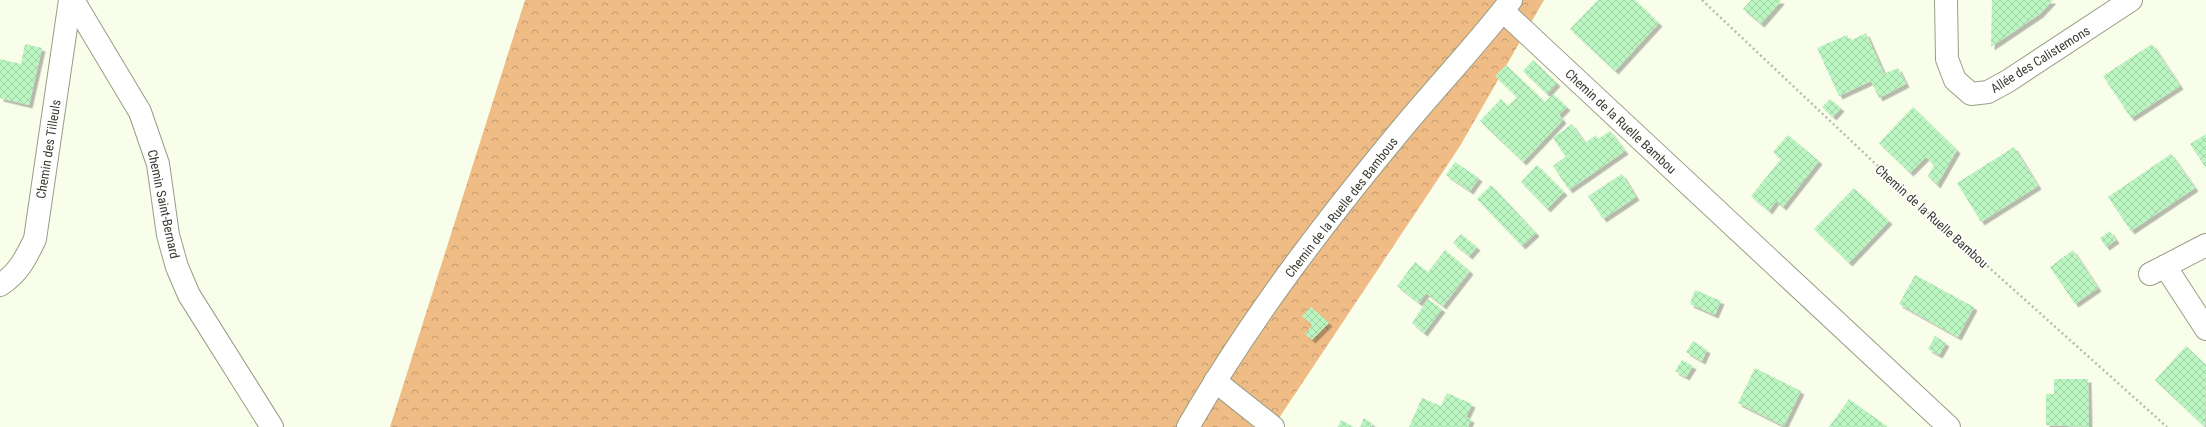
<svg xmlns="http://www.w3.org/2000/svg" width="2206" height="427" font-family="'Roboto Condensed',sans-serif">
  <defs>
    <pattern id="forest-crowns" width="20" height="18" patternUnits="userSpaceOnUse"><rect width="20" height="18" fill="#efbc86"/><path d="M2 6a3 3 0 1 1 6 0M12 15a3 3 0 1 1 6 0" fill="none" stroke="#c39a6e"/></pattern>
    <pattern id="building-cross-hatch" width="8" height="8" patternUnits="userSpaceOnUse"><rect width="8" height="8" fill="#bbf5c1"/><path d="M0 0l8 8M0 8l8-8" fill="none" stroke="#a2d3a6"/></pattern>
    <filter id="shadow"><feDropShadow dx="3.5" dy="3.5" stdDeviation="0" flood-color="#0004"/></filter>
  </defs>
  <rect width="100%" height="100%" fill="#f8feea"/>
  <path fill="url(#forest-crowns)" d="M525 0H1544L1460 146 1273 427H390Z"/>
  <path fill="url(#building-cross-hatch)" filter="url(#shadow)" d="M1598 0H1635L1659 23 1615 71 1570 29Z
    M1751 0H1780L1781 1 1761 24 1743 9Z
    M1992 0H2053L2040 14 1991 47Z
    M1866 33 1884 74 1898 68 1906 84 1879 98 1871 81 1839 96 1817 48 1847 35 1850 41Z
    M25 44 42 48 29 105 0 98V59L21 64Z
    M2152 44 2180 86 2131 118 2103 76Z
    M1533 60 1557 83 1547 94 1523 71Z
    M1506 65 1545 102 1553 94 1567 107 1559 115 1563 120 1523 162 1480 121 1501 99 1508 106 1517 97 1495 76Z
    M1830 99 1841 108 1833 117 1822 107Z
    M1913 107 1957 150 1937 185 1928 176 1934 165 1926 157 1929 154 1910 173 1879 143Z
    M1572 124 1585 143 1596 135 1598 139 1610 131 1625 151 1569 190 1553 166 1569 154 1565 156 1553 138Z
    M2206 134V168L2190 144Z
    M1788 135 1819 161 1783 207 1776 201 1769 211 1751 196 1781 159 1773 152Z
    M2014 147 2038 186 1981 222 1957 183Z
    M2171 154 2195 188 2131 231 2108 197Z
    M1455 162 1479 178 1470 191 1446 175Z
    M1537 165 1564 192 1547 209 1521 182Z
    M1622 174 1636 197 1603 219 1588 196Z
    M1491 185 1536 233 1522 246 1477 199Z
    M1854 188 1889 221 1849 263 1814 229Z
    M2110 231 2116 240 2106 247 2100 238Z
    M1461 234 1477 247 1469 256 1453 243Z
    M1445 250 1470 271 1443 306 1426 293 1419 303 1397 286 1415 262 1428 272Z
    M2073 250 2098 288 2075 304 2050 267Z
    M1915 275 1974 307 1958 337 1899 304Z
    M1695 290 1721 301 1715 315 1690 304Z
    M1428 299 1442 309 1424 333 1412 323Z
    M1311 307 1329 323 1312 340 1305 334 1312 325 1302 316Z
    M1935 336 1946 343 1939 355 1928 349Z
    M1693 341 1707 350 1702 361 1686 352Z
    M2186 346 2206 365 2205 427 2155 380Z
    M1682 360 1693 366 1686 377 1675 371Z
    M1755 368 1801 391 1784 426 1738 403Z
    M2054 379H2088L2089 427 2046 425V394H2054Z
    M1447 393 1472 404 1466 417 1471 419 1468 427H1409L1422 398 1441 406Z
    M1849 399 1888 427H1829Z
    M1364 418 1373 424 1371 427H1360Z
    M1341 420 1354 427H1338Z"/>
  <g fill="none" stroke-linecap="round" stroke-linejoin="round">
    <defs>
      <path id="minor" d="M73 0 140 112 158 164 168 235 177 267 189 295 272 427
        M1946 0 1947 59 1955 80 1971 94 1988 92 2008 81 2131 0
        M1503 11 1949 427
        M2165 266 2206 329
        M2150 274 2206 245
        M0 285C18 274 26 258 35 239L70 0
        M1215 381 1273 427"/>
      <path id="tertiary" d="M1188 427C1250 319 1326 220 1405 125 1440 83 1478 43 1511 0"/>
    </defs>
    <use href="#minor" stroke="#979e87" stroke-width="24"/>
    <use href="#tertiary" stroke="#979e87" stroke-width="24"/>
    <path stroke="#b6bbaa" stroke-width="2.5" stroke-dasharray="2 3" stroke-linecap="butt" d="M1702 0 1917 203 2167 427"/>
    <use href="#minor" stroke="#fff" stroke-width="22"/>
    <use href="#tertiary" stroke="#fff" stroke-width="22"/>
  </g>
  <g text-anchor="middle" stroke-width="3" stroke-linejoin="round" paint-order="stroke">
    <g font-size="13" fill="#393c32" stroke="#fff">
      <text transform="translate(2040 59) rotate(-32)" y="5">Allée des Calistemons</text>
      <text transform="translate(1621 121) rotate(43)" y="5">Chemin de la Ruelle Bambou</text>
      <text transform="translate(48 149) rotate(-81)" y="5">Chemin des Tilleuls</text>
      <text transform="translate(164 204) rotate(78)" y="5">Chemin Saint-Bernard</text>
      <text transform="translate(1341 207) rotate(-52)" y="5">Chemin de la Ruelle des Bambous</text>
      <text transform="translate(1932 216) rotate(42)" y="5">Chemin de la Ruelle Bambou</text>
    </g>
  </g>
</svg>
